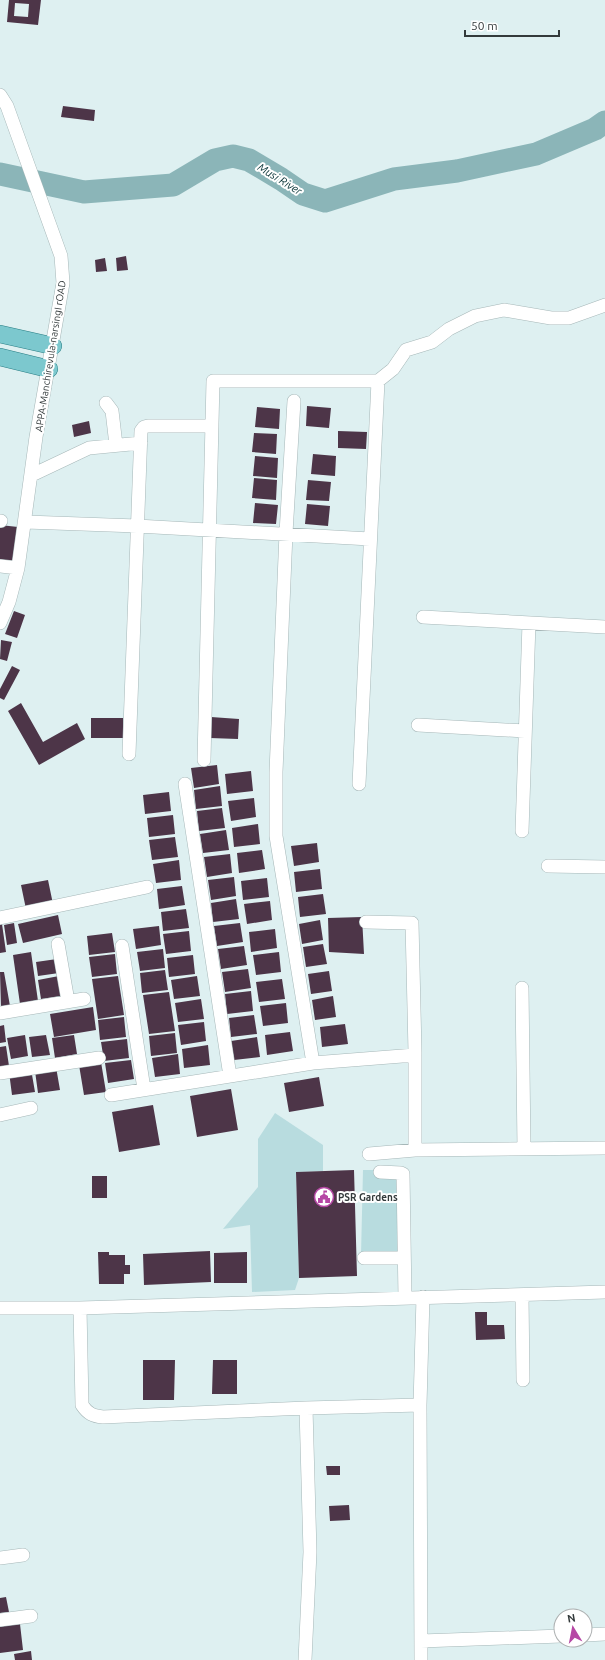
<svg xmlns="http://www.w3.org/2000/svg" width="605" height="1660" font-family="Ubuntu,sans-serif">
  <rect width="100%" height="100%" fill="#def0f1"/>
  <path fill="#b8dcdf" d="M275 1113 323 1145V1171L296 1172 299 1278 295 1290 252 1292 250 1225 223 1229 258 1187V1139Z
    M363 1170H406L405 1256 361 1255Z"/>
  <g fill="none" stroke-linecap="round" stroke-linejoin="round">
    <path stroke="#8bb5b8" stroke-width="23" d="M0 174 84 192 173 185 215 160 233 156 249 160 281 179 303 194 325 201 394 179 457 171 536 154 595 129 605 122"/>
  </g>
  <path fill="#4d3548" fill-rule="evenodd" d="M9 0H41L38 25 7 22ZM15 3 29 4 28 17 14 16Z
    M63 106 95 110 94 121 61 117Z
    M126 256 128 270 117 271 116 258Z
    M105 258 107 271 96 272 95 260Z
    M307 406 331 408 329 428 306 426Z
    M257 407 280 409 279 429 255 427Z
    M89 421 91 433 74 437 72 425Z
    M338 431 367 432 366 449 338 448Z
    M254 433 277 434 276 454 252 452Z
    M313 454 336 456 335 476 311 474Z
    M255 456 278 458 277 478 253 476Z
    M254 478 277 480 276 500 252 498Z
    M308 480 331 482 329 501 306 500Z
    M255 503 278 505 276 524 253 523Z
    M307 504 330 506 328 526 305 524Z
    M0 525 18 527 14 562 0 560Z
    M14 611 25 615 17 638 5 634Z
    M1 640 12 642 7 661 0 659Z
    M12 666 20 670 4 700 0 698V689Z
    M21 703 43 742 77 723 85 739 39 765 8 711Z
    M211 717 239 719 238 739 210 738Z
    M91 718H123V738H91Z
    M217 765 219 784 194 788 191 768Z
    M251 771 253 791 227 794 225 774Z
    M220 786 222 806 196 809 194 790Z
    M169 792 171 811 145 814 143 795Z
    M254 798 256 817 231 821 228 801Z
    M222 808 225 828 199 831 197 811Z
    M173 815 175 834 149 837 147 818Z
    M258 824 260 844 234 847 232 828Z
    M226 830 229 850 203 853 200 834Z
    M175 837 178 857 152 860 149 840Z
    M317 843 319 862 294 866 291 846Z
    M262 850 265 869 239 873 237 853Z
    M230 854 232 873 207 877 204 857Z
    M179 860 181 880 156 883 153 864Z
    M320 869 322 889 296 892 294 872Z
    M234 877 236 896 211 900 208 880Z
    M267 878 269 897 243 900 241 881Z
    M48 880 53 904 26 909 21 885Z
    M182 886 185 905 159 909 157 889Z
    M323 894 326 914 300 917 298 897Z
    M236 899 239 919 213 922 211 903Z
    M270 901 272 920 247 924 244 904Z
    M186 909 189 928 163 931 161 912Z
    M58 915 62 934 23 943 18 924Z
    M362 917 364 954 329 952 328 918Z
    M320 920 323 940 302 944 299 924Z
    M14 923 17 943 7 945 4 925Z
    M240 923 243 942 217 946 214 926Z
    M2 924 6 952 0 953V925Z
    M159 926 161 945 136 949 133 929Z
    M275 929 277 948 251 952 249 932Z
    M189 931 191 951 166 954 163 934Z
    M112 933 115 952 89 955 87 936Z
    M323 944 327 964 306 967 303 947Z
    M244 946 247 965 221 969 218 949Z
    M163 949 165 968 140 971 137 952Z
    M31 952 38 1001 20 1004 13 955Z
    M279 952 281 972 256 975 253 955Z
    M115 954 117 974 92 977 89 957Z
    M193 955 195 974 169 977 167 958Z
    M57 959 59 973 38 976 36 962Z
    M248 969 251 988 225 992 222 972Z
    M165 970 168 990 142 993 140 973Z
    M329 971 332 991 311 994 308 974Z
    M0 972H4L10 1006 1 1008Z
    M59 976 62 996 41 999 38 980Z
    M118 976 124 1015 98 1019 92 979Z
    M197 976 200 996 174 999 171 980Z
    M282 979 285 999 259 1002 256 982Z
    M251 991 253 1011 227 1014 225 994Z
    M169 992 175 1031 149 1034 143 995Z
    M333 996 336 1017 315 1020 312 1000Z
    M201 999 204 1019 178 1022 175 1003Z
    M286 1003 288 1023 263 1026 260 1006Z
    M93 1007 96 1030 54 1037 50 1014Z
    M254 1015 257 1034 231 1037 229 1018Z
    M124 1017 126 1037 100 1040 98 1020Z
    M204 1022 206 1041 181 1045 178 1025Z
    M345 1024 348 1044 322 1047 320 1027Z
    M4 1025 6 1042 0 1043V1026Z
    M290 1032 293 1051 267 1055 265 1035Z
    M175 1033 177 1053 151 1056 149 1036Z
    M25 1035 28 1056 11 1059 7 1038Z
    M46 1035 50 1055 32 1057 29 1037Z
    M74 1035 77 1054 55 1058 52 1038Z
    M257 1037 260 1057 234 1060 231 1041Z
    M127 1039 129 1058 104 1061 101 1042Z
    M208 1045 210 1065 184 1068 182 1049Z
    M6 1046 9 1066 0 1068V1047Z
    M178 1054 180 1074 155 1077 152 1058Z
    M131 1060 134 1079 108 1083 105 1063Z
    M101 1062 106 1092 84 1095 79 1065Z
    M56 1067 60 1090 38 1093 35 1071Z
    M31 1069 35 1092 12 1095 9 1072Z
    M319 1077 324 1106 289 1112 284 1083Z
    M231 1089 238 1130 197 1137 190 1096Z
    M153 1105 160 1145 119 1152 112 1112Z
    M354 1170 357 1276 299 1278 296 1172Z
    M92 1176H107V1198H92Z
    M210 1251 211 1282 144 1285 143 1254Z
    M98 1252H109V1255H125V1265H130V1274H124V1284H99Z
    M247 1252V1283H214V1253Z
    M475 1312H487V1325H504L505 1339 476 1340Z
    M143 1360H175L174 1400H143Z
    M213 1360H237V1394H212Z
    M326 1466H340V1475H327Z
    M349 1505 350 1520 330 1521 329 1506Z
    M6 1597 9 1612 0 1613V1598Z
    M20 1624 23 1650 0 1653V1626Z
    M31 1651 32 1660H15L14 1654Z"/>
  <g fill="none" stroke-linecap="round" stroke-linejoin="round">
    <defs>
      <path id="minor" d="M0 95 7 106 61 256 63 283 36 437 18 568 9 602 0 623
        M378 381 393 369 406 350 432 342 449 329 475 316 504 310 551 318H569L605 305
        M294 401 286 533 276 772V836L313 1063
        M106 403 112 411 116 445
        M32 475 89 448 141 443
        M0 521H1
        M26 522 137 526 370 539
        M0 566 18 568
        M423 617 605 627
        M418 725 525 731
        M129 754 141 431 144 427 148 426H212
        M204 760 213 381H378L359 784
        M185 784 230 1076
        M522 831 529 623
        M548 866 605 867
        M0 918 147 887
        M366 922 412 923 415 1052V1150
        M58 944 68 1001
        M122 946 144 1089
        M522 988 524 1149
        M0 1013 84 999
        M0 1073 99 1058
        M111 1095 313 1063 415 1055
        M0 1115 31 1108
        M369 1154 415 1150 605 1148
        M380 1172 401 1173 403 1174 405 1298
        M364 1258H404
        M522 1295 523 1380
        M0 1308H80L605 1292
        M80 1308 82 1405C88 1414 93 1416 103 1417L306 1408 420 1405
        M0 1558 23 1555
        M0 1620 31 1616
        M585 1635 605 1634
        M421 1641 561 1636
        M305 1660 310 1552 306 1408
        M421 1660 420 1405 423 1297"/>
      <path id="major" d="M0 334 53 346
        M0 357 49 369"/>
    </defs>
    <use href="#minor" stroke="#a6b7b8" stroke-width="14"/>
    <use href="#major" stroke="#2a7e85" stroke-width="18"/>
    <use href="#minor" stroke="#fff" stroke-width="13"/>
    <use href="#major" stroke="#7cc8ce" stroke-width="17"/>
  </g>
  <defs>
    <symbol id="civic-ring" viewBox="-11 -11 22 22"><circle r="9.5" fill="#fff" stroke="#b647a5" stroke-width="1.5"/><path d="M-.6-6.5H3V-4.5H.6V-3L4-1V1h2V6H-6V1h2V-1L-.6-3ZM-1.2 2.5V6h2.4V2.5Z" fill="#b647a5"/></symbol>
  </defs>
  <g fill-rule="evenodd">
    <use href="#civic-ring" x="313" y="1186" width="22" height="22"/>
  </g>
  <g text-anchor="middle" stroke-width="4" stroke-linejoin="round" paint-order="stroke">
    <g font-size="10" fill="#333a3b" stroke="#fff">
      <text transform="translate(50 356) rotate(-81)" y="4">APPA-Manchirevula-narsingI rOAD</text>
    </g>
    <g font-size="10" font-weight="bold" fill="#333a3b" stroke="#fff" text-anchor="start">
      <text x="338" y="1201">PSR Gardens</text>
    </g>
    <g font-size="11" font-style="italic" fill="#043033" stroke="#fff">
      <text transform="translate(280 179) rotate(32)" y="4">Musi River</text>
    </g>
  </g>
  <g transform="translate(573 1628) rotate(350)"><circle r="19" fill="#ffffff" stroke="#adb0b1"/>
  <path d="M0-3L7 15L0 10L-7 15Z" fill="#b647a5"/>
  <text y="-6" font-size="11" font-weight="bold" text-anchor="middle" fill="#333a3b">N</text>
  </g>
  <path d="M465 30v6h94v-6" fill="none" stroke="#333a3b" stroke-width="2"/>
  <text x="471" y="30" font-size="12" fill="#333a3b" stroke="#ffffff" stroke-width="3" paint-order="stroke">50 m</text>
</svg>
